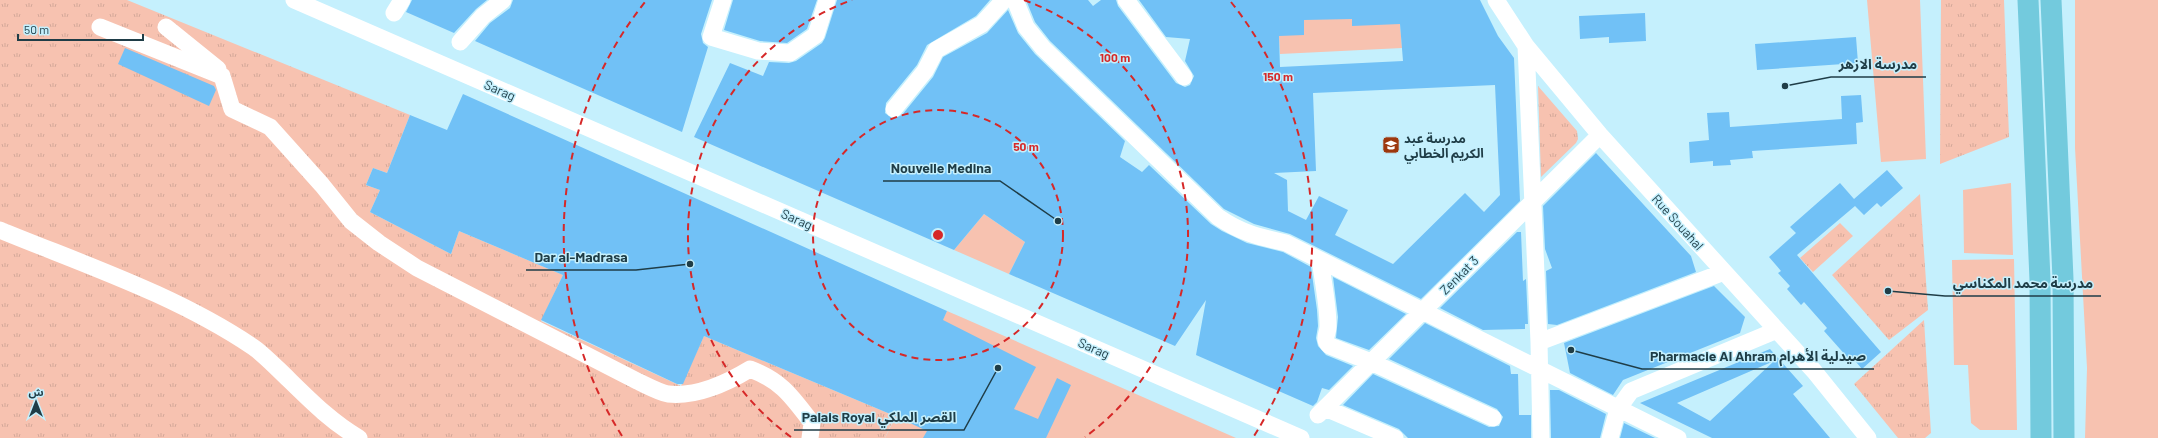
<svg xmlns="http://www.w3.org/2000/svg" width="2158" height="438" font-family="Barlow,'Noto Sans Arabic',sans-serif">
  <defs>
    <pattern id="grass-tufts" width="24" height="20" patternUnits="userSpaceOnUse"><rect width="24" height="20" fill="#f7c2b0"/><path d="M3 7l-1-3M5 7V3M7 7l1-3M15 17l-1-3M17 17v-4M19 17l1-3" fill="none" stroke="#d3a899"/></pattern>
  </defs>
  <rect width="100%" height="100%" fill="#c5f0fd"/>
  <path fill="url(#grass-tufts)" d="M0 0H127L410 115 387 173 373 168 366 185 380 190 370 212 451 254 459 231 563 275 541 321 681 386 704 336 895 416 885 438H0Z
    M1941 0H2004L2009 137 1940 164Z
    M1538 86 1577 131 1578 139 1576 143 1541 177Z
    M1920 194 1928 310 1889 340 1832 275Z
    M1840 223 1853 236 1813 272 1800 258Z
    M1924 320 1931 433 1925 438H1898L1854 384Z"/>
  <path fill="#f7c2b0" d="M1277 0H1398L1402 48 1280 54Z
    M1867 0H1920L1926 159 1881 162Z
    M2075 0H2158V438H2085L2087 368 2075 148Z
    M2011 183 2013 255 1964 253 1963 190Z
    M984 214 1025 242 1009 274 954 250Z
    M2014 259 2017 430H1980L1971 423 1968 365H1954L1952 260Z
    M947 311 961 317 1236 438H885Z"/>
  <path fill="#71c1f6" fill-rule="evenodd" d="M412 0H487L476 9 454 33 406 12Z
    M513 0H712L701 34 703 43 708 47 682 132 475 41 490 23 510 8Z
    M733 0H817L807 29 787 43 760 41 724 30Z
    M837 0H990L976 16 927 45 917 65 886 103 885 113 893 119 902 115 933 77 943 57 987 33 1008 10 1018 33 1035 54 1125 141 1120 157 1142 172 1149 165 1211 224 1222 231 1247 243 1283 252 1311 267 1317 310 1318 326 1316 338 1318 346 1326 355 1353 366 1329 390 1322 388 1317 402 1313 406 1196 355 1206 300 1175 346 1009 274 1025 242 984 214 954 250 694 137 730 63 763 76 769 62 789 63 796 61 822 43 825 38Z
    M1026 0H1088L1093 6 1101 0H1116L1118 6 1176 83 1185 87 1190 85 1194 76 1185 61 1190 39 1166 37 1139 0H1480L1498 36 1514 58 1520 201 1421 299 1290 234 1254 224 1224 209 1050 41 1035 22ZM1352 19V26L1400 24 1403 61 1280 67 1279 36 1304 35V20ZM1495 85 1500 195 1484 212 1465 193 1393 264 1335 235 1348 210 1319 196 1306 220 1288 211 1287 180 1274 173 1316 171 1313 93Z
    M1645 13 1646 41 1609 43V37L1580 39 1579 16Z
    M1856 37 1858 63 1757 70 1755 44Z
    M125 48 214 86 216 90 209 106 118 64Z
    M463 94 947 311 943 320 1036 367 1014 409 1038 419 1057 378 1071 385 1046 438H923L927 431 895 416 704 336 683 384H677L541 320 563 275 459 231 451 254 370 212 380 190 366 185 373 168 387 173 410 115 447 130Z
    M1861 95 1863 122 1856 123 1857 144 1752 151 1753 158 1730 160 1731 165 1713 166V161L1690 163 1689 142 1709 140 1707 113 1729 112 1730 127 1842 119 1841 96Z
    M1596 153 1691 256 1696 272 1557 325 1548 324 1546 271 1552 268 1545 249 1543 206Z
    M1887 170 1903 188 1881 207 1877 203 1864 215 1855 206 1797 255 1881 352 1862 369 1851 356 1848 358 1824 331 1827 328 1804 302 1801 305 1787 289 1790 286 1778 273 1781 271 1769 257 1796 233 1790 227 1840 183 1854 199Z
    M1517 232H1521L1523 281 1526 279 1528 324H1525V329L1483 330 1440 308Z
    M1333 277 1406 314 1369 350 1336 338 1338 317Z
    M1714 286 1745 317 1740 333 1623 380 1613 395 1570 373 1564 343Z
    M1425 323 1510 366 1511 374H1518L1519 415H1531V438H1408L1399 429 1343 405 1373 374 1489 427 1499 426 1503 417 1497 409 1389 359Z
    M1770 349 1803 386 1793 394 1830 438H1712L1640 403ZM1774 361 1710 421 1677 403Z
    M1550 390H1559L1606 414 1600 438H1551Z
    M1624 423 1655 438H1620Z"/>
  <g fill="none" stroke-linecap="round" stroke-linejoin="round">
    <path stroke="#fff" stroke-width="17" d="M294 0 1301 438
      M723 0 711 37 758 51 790 53 816 35 827 0
      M1015 0 1026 27 1043 48 1218 217C1241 233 1259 237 1286 243L1678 438
      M1126 0 1184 77
      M1496 0 1526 46 1600 135 1814 371 1868 438
      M394 13 402 0
      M100 27 222 76 232 109 270 127 322 185 351 221 379 243 417 268 637 381C646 385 658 392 668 394 696 397 727 383 750 369 782 381 792 397 812 423L810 438
      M166 27 218 69
      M460 42 483 16 503 0
      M1526 46 1539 342 1541 438
      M894 109 925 71 936 50 982 24 1004 0
      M0 230C85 265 176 295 253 347 262 353 270 362 278 369 304 394 328 420 359 438
      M1320 260C1323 281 1328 304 1328 326 1328 335 1322 339 1330 346L1371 362 1493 418
      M1539 342 1724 272
      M1325 408 1395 438
      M1318 415 1600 135
      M1610 438 1618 409 1631 391 1777 330"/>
    <path stroke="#73cadd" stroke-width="21" d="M2028 0 2040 280 2041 438
      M2051 0 2063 279 2064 438"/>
  </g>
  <g fill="none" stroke="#d62828" stroke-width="2" stroke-dasharray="7 5">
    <circle cx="938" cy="235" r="125"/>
    <path d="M791 437A250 250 0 0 1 852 0M1024 0A250 250 0 0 1 1085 437"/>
    <path d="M622 436A375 375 0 0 1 645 2M1231 2A375 375 0 0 1 1254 436"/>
  </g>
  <defs>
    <symbol id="school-square" viewBox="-11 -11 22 22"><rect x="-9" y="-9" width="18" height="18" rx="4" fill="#9d370d" stroke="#c5f0fd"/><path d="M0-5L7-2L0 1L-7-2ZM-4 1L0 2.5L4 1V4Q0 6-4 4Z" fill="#fff"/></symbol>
  </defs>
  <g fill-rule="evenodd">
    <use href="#school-square" x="1381" y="135" width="20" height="20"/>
  </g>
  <g text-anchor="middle" stroke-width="3" stroke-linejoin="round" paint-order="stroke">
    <g font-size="13" fill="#1f3d47" stroke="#c5f0fd">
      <text transform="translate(500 90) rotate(24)" y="5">Sarag</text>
      <text transform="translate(797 219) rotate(24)" y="5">Sarag</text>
      <text transform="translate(1678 222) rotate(48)" y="5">Rue Souahal</text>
      <text transform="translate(1459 275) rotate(-45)" y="5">Zenkat 3</text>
      <text transform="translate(1094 348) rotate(24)" y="5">Sarag</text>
    </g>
    <g font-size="13" font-weight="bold" fill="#1f3d47" stroke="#c5f0fd" text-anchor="start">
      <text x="1404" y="143">مدرسة عبد<tspan x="1404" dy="15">الكريم الخطابي</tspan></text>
    </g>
  </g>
  <circle cx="938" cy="235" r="6" fill="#d62828" stroke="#c5f0fd" stroke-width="2"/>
  <g font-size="12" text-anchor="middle" font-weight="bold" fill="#d62828" stroke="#c5f0fd" stroke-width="3" stroke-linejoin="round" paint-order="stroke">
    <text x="1115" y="62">100 m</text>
    <text x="1278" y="81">150 m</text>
    <text x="1026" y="151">50 m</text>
  </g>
  <path fill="none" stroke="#1f3d47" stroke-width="1.5" d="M1785 86L1831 77H1926M1058 221L1000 181H883M690 264L636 270H526M1888 291L1945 296H2101M1571 350L1642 369H1874M998 368L964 430H794"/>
  <g fill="#1f3d47" stroke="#c5f0fd" stroke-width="1.5">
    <circle cx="1785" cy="86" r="4"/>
    <circle cx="1058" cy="221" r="4"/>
    <circle cx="690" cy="264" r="4"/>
    <circle cx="1888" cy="291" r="4"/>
    <circle cx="1571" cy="350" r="4"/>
    <circle cx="998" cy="368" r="4"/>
  </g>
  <g font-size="14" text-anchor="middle" font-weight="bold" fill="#1f3d47" stroke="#c5f0fd" stroke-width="3" stroke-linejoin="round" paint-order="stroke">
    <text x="1878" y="69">مدرسة الازهر</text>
    <text x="941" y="173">Nouvelle Medina</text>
    <text x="581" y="262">Dar al-Madrasa</text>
    <text x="2023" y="288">مدرسة محمد المكناسي</text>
    <text x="1758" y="361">Pharmacie Al Ahram صيدلية الأهرام</text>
    <text x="879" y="422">Palais Royal القصر الملكي</text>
  </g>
  <g transform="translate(36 402)" stroke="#c5f0fd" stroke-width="3" paint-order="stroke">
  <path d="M0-3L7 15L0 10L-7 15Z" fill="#1f3d47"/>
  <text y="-6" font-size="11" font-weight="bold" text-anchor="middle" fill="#1f3d47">ش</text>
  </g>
  <path d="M18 34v6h125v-6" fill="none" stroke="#1f3d47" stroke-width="2"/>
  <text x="24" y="34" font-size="12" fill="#1f3d47" stroke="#c5f0fd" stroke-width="3" paint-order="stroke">50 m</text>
</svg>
